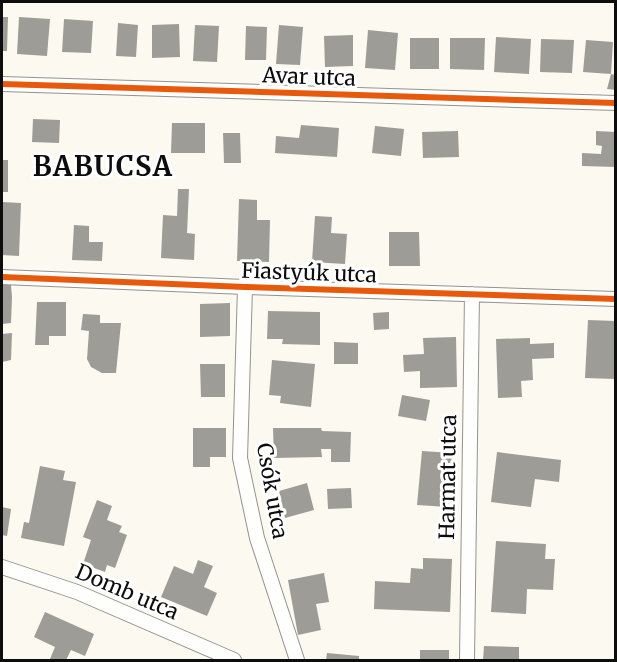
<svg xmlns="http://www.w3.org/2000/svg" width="617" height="662" font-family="Merriweather,serif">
  <rect width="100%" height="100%" fill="#fbf9f0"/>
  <path fill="#9e9c96" d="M2 17H8L7 51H2Z
    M19 17 50 19 47 56 17 54Z
    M64 19 93 21 91 53 62 52Z
    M118 23 138 25 136 57 116 56Z
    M179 24 180 57 152 58V25Z
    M195 25 219 26 217 62 193 61Z
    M279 25 303 27 300 65 276 64Z
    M246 26 267 27 266 60H245Z
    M368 30 398 33 395 70 365 68Z
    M353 35V66L325 67 324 36Z
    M496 37 531 39 529 74 494 72Z
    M410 38H439V69H410Z
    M450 38H485L484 70 450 69Z
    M541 39 574 40 572 73 540 72Z
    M586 40 613 42 611 74 583 72Z
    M611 74 616 75V90L607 89Z
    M33 119 60 120 59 143 32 142Z
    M172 123H205V153H171Z
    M301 125 339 128 337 157 275 153 276 136 299 138Z
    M375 126 404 129 401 156 372 153Z
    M458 131 459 157 423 158 422 132Z
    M596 131 616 132V167L582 166V153L601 154 602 146 596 145Z
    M223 133H240L241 163H224Z
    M2 160H8V192H2Z
    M178 189H189L187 233 195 234 194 260 161 258 163 215 177 216Z
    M239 199 257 200V220H270L269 262 237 261Z
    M2 202 21 203 19 256 2 255Z
    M315 216 332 217 331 233 347 234 345 264 312 262Z
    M74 225 89 226V242H103L102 261 72 260Z
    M389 232H419L420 266H389Z
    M2 285H11L12 297 11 323 2 324Z
    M37 302H66V336H49V345H35Z
    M230 303V336L200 337V304Z
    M268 311 320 312V345L282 344 283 339H267Z
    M389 312V329L374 330 373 313Z
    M83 314 100 315V323H121L116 373H102L91 367 87 359 89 331 81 330Z
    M588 320 616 321V379L585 378Z
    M12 333 11 360 2 362V334Z
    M456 337 457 387 420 388V371L404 372 403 355 424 354 423 338Z
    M530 338V344L554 343V358L532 359 533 380 521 381 522 397 498 398 496 339Z
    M334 342 358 343V364H334Z
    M272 360 315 364 311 407 280 403 281 396 269 395Z
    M200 364H225V397H201Z
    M402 395 430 400 426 421 398 416Z
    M193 428H226V457H210V467H193Z
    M273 428H321L322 431 351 432 350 462H331V449H321L322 457 274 458Z
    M422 451 452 453 448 507 417 505Z
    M497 452 561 460 559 482 535 479 531 507 491 502Z
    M40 466 65 471 63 480 76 482 64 546 21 538 24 522 29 523Z
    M307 483 314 510 285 518 279 491Z
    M351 488 352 508 328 509 327 489Z
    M97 500 112 506 107 520 122 526 119 532 127 535 115 568 107 565 105 572 83 564 91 540 83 537Z
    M2 507 11 509 7 536 2 535Z
    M496 541 546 544 545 559H555L553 590 527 589 526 614 491 612Z
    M423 558 452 559 450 612 374 609 375 581 410 583 411 568 423 569Z
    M198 560 213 566 204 587 217 593 207 616 161 597 174 566 193 574Z
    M324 573 329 602 316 604 321 630 298 635 288 580Z
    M45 612 94 634 85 656 71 650 66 660 50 659 55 647 34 637Z
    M484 646 519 647V660H483Z
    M420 650H449V660H420Z
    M327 653 359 656V660H326Z"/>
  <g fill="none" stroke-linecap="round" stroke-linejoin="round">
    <defs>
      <path id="minor" d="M2 84 616 103
        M2 277 245 287 616 299
        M245 287 240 458 257 538 297 660
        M2 567 77 592 234 660
        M467 660 472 294"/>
    </defs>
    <use href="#minor" stroke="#94938f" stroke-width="16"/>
    <use href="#minor" stroke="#fefefd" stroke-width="14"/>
    <defs>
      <path id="cycleway" d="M2 84 616 103
        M2 277 245 287 616 299"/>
    </defs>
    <use href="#cycleway" stroke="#fff" stroke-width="10"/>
    <use href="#cycleway" stroke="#e8590c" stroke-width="6"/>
  </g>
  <g text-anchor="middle" stroke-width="6" stroke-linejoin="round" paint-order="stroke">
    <g font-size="21" fill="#0d0d0d" stroke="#fff">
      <text transform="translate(309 77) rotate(2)" y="7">Avar utca</text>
      <text transform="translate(309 273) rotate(2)" y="7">Fiastyúk utca</text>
      <text transform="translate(448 477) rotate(-89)" y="7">Harmat utca</text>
      <text transform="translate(272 491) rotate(80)" y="7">Csók utca</text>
      <text transform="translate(127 592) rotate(23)" y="7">Domb utca</text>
    </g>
    <g font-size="27" font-weight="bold" letter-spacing="1.5" fill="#0d0d0d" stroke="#fff">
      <text x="103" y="176">BABUCSA</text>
    </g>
  </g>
  <rect width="617" height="662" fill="none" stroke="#0d0d0d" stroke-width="6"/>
</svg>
